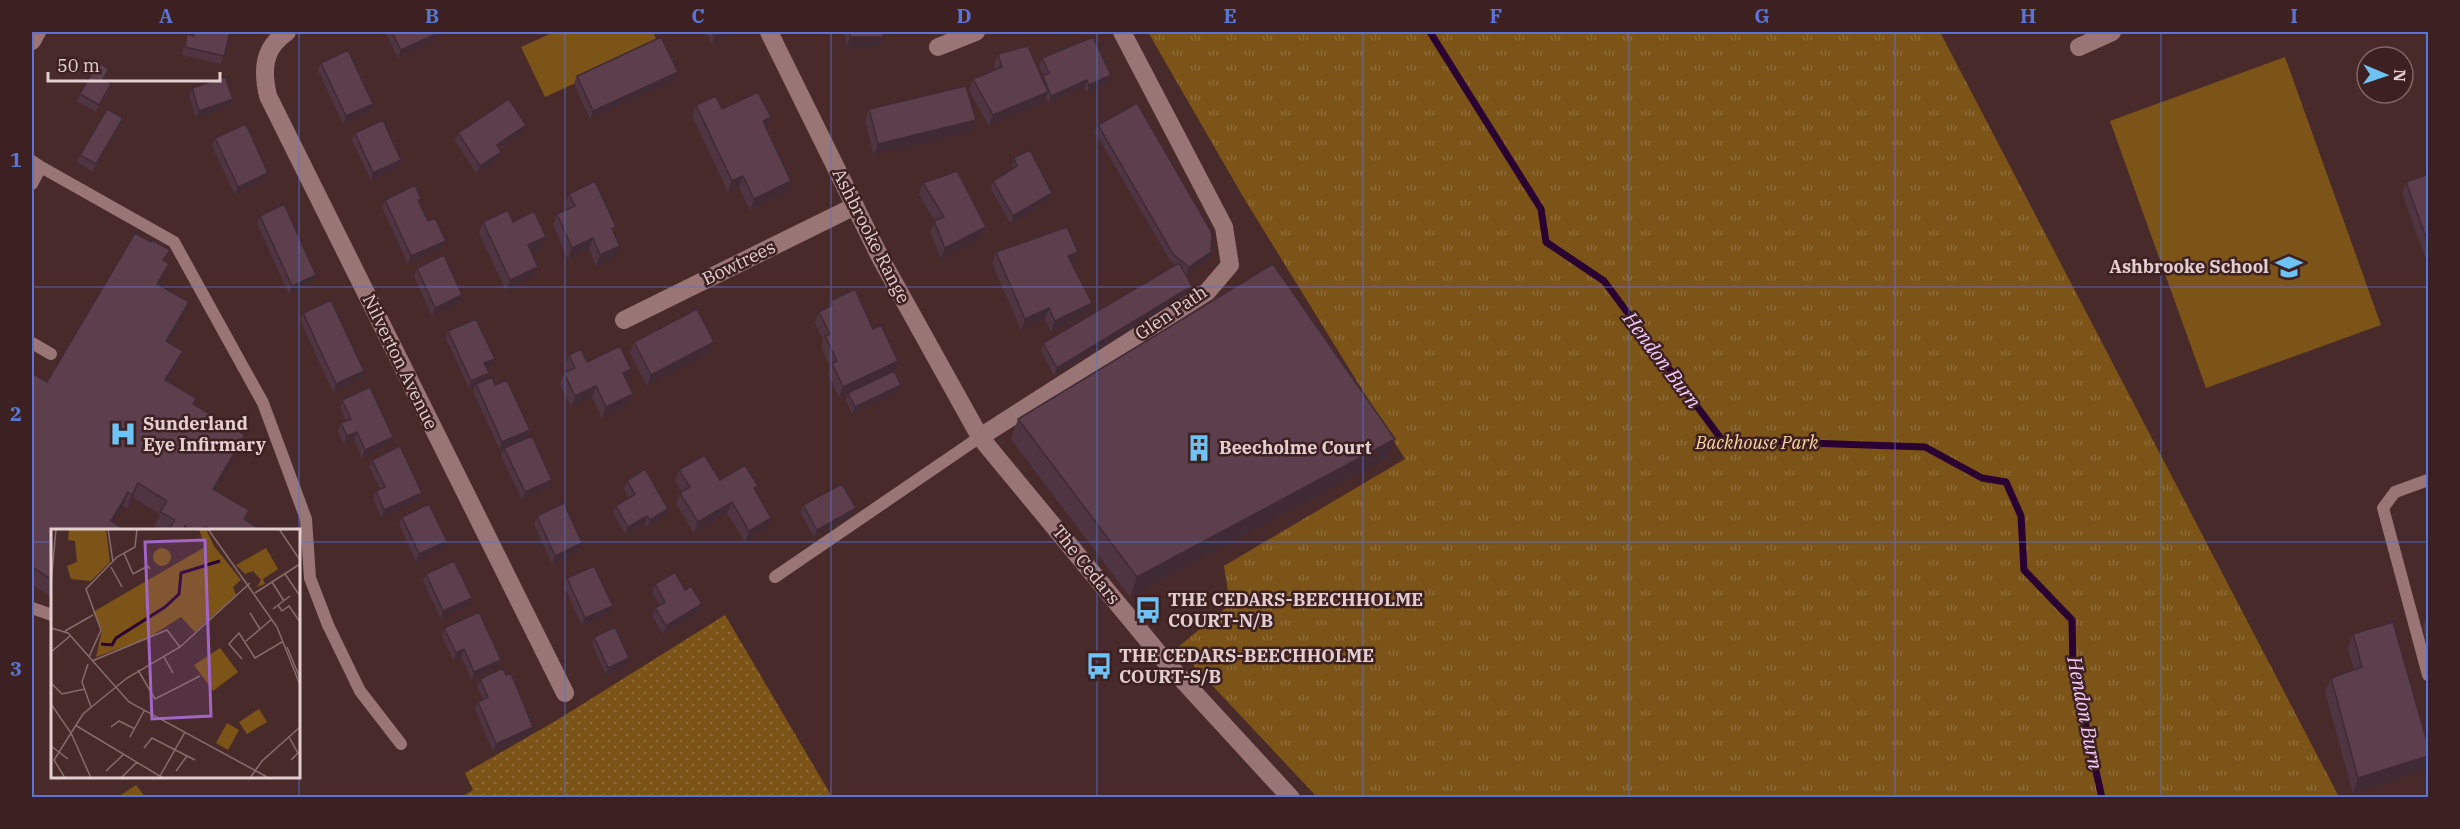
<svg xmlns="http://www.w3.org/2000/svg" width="2460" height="829" font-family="'IBM Plex Serif',serif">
  <defs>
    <pattern id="grass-dots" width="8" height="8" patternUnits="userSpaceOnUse" patternTransform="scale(1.5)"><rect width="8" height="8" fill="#7c5418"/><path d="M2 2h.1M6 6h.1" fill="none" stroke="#8e6c39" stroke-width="1.8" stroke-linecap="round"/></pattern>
    <pattern id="park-tufts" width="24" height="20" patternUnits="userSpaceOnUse" patternTransform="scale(1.5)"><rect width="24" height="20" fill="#7c5418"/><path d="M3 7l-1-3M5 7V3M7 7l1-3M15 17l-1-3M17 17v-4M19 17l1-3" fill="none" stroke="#8e6c39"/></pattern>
  </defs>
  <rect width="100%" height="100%" fill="#482a2b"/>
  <path fill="url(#grass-dots)" d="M725 615 832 797H461L473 790 465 773 554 722Z"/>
  <path fill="url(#park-tufts)" d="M1148 32H1940L2339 797H1317L1177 648 1230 604 1224 566 1405 459 1245 200Z"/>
  <path fill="#7c5418" d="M554 32H653L659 45 545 97 521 47Z
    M2285 57 2381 325 2206 388 2110 121Z
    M136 785 145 797H118Z"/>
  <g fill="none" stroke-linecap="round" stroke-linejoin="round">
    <path stroke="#290031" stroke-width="7" d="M1430 32 1541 209 1546 242 1604 281 1722 440 1925 447 1982 478 2006 482 2021 516 2024 570 2072 620 2073 668 2102 798"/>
    <path stroke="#997576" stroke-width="12" d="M32 161 41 167 32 184
      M41 167 174 242 263 403 306 519 310 578 328 625 360 691 401 744
      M32 343 51 354
      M2428 480 2395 492 2383 508 2428 675
      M775 577 980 437
      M32 608 52 615"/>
    <path stroke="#997576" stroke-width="18" d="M287 32C263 48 262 70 268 96L565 693
      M938 47 976 32
      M2079 47 2112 32
      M624 320 855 206
      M980 437 1207 292 1230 265 1224 227 1122 32"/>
    <path stroke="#997576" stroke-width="18" d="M769 32 881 259 980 437 1165 661 1291 798
      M32 41 37 32"/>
  </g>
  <path fill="#4f3541" d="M194 32H230L221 64 182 55 187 34 193 36Z
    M385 32H441L438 39 398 58Z
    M706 32H736L735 33 712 44Z
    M845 32H883L879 48 846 49Z
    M998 54 1042 78 1044 76 1039 66 1042 58 1108 83 1087 93 1084 88 1048 103 1046 98 1044 103 989 126 969 90 973 79 995 70 994 65Z
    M321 63 373 104 370 111 343 124 318 70Z
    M678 72 675 80 590 119 574 84 577 76Z
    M106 76 104 80 108 92 96 112 77 101 80 94Z
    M192 88 233 99 230 106 196 118 189 96Z
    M696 105 722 109 767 129 787 192 750 210 739 187 728 192 692 116Z
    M869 109 976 120 972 132 874 155 865 121Z
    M123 118 120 126 93 172 77 162 80 155Z
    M1098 125 1209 260 1186 275 1190 293 1054 376 1041 351 1043 343 1175 265 1171 262 1095 132Z
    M355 133 401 160 398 168 371 180 352 140Z
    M458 133H524L500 149 499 159 477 174 455 141Z
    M215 138 265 180 235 195 212 146Z
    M1014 158 1052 193 1049 200 1011 224 991 189 993 181 1013 169 1012 165Z
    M2428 174V265L2402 193 2406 182Z
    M923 183 986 227 982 238 941 259 930 232 935 221 919 195Z
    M569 194 616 227 614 233 620 246 616 257 596 266 589 249 568 259 553 225 557 214 567 209 565 205Z
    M385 200 420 203 428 221 446 241 443 248 408 264 382 207Z
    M260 216 316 275 313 282 289 294 257 224Z
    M483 222H513L542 248 531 253 538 267 533 278 506 291 479 233Z
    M996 252H1078L1074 263 1072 264 1088 314 1051 332 1045 319 1021 330 992 263Z
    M165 262 169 264 164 278 160 285 189 302 184 317 169 342 183 351 177 365 168 381 194 404 245 435 240 449 215 490 249 510 245 520 263 531H163L155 526 160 514 133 498 127 509 123 506 52 531V597L32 585V373L47 382Z
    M417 268 460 303 432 316 414 276Z
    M830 301 873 329 898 361 894 371 898 392 852 414 846 400 848 394 839 398 828 374 830 367 821 347 823 340 815 323 819 312 828 308Z
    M303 313 361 379 333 392 300 320Z
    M448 331 492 366 487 369 486 379 495 385 530 430 527 437 500 450 473 392 475 385 469 388 446 339Z
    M634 342H714L710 353 647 386 630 353Z
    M569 355 587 362 631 369 627 380 633 394 629 405 602 418 592 397 571 407 560 384 564 373 567 371 565 366Z
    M342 400 390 445 362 458 354 440 344 444 338 431 341 423 346 421 340 408Z
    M1018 419 1388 458 1130 597 1011 439Z
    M504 448 552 480 549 487 522 500 501 456Z
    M372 460 422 493 419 500 382 518 373 499 376 491 380 489 369 467Z
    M679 470 720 480 756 492 767 529 745 542 727 513 694 533 676 504 680 493 682 492 675 481Z
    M627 481 666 516 647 528 645 523 626 535 613 513 616 506 629 498 624 489Z
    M803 505 856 508 853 516 814 537 800 513Z
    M537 516 580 551 552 564 534 524Z
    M402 517 447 541 444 549 416 562 399 524Z
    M426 574 472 598 469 606 441 619 423 581Z
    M567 578 610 613 582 626 564 586Z
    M655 584 685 590 702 604 699 612 663 634 652 616 655 608 660 605 652 592Z
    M2428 613V650L2423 627Z
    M444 628 501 660 498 668 472 680 461 657 453 660 442 636Z
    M2353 634 2426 770 2353 793 2325 692 2331 678 2354 670 2348 649Z
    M594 637 629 658 626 666 606 675 592 644Z
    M480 679 530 735 493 752 475 709 478 702 483 699 477 687Z"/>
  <path fill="#402b35" d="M441 32 438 39 398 58 401 50Z
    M725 32H736L735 33 712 44 715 36Z
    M850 37H883L879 48 846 49Z
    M678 72 675 80 590 119 593 111Z
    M1111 75 1108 83 1087 93 1089 85Z
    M1087 80 1084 88 1048 103 1051 96Z
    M111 84 108 92 96 112 99 105Z
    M1048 92 1044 103 989 126 993 115Z
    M233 99 230 106 196 118 199 111Z
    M373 104 370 111 343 124 346 116Z
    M771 117 767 129 758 133 763 121Z
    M123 118 120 126 93 172 96 164Z
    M976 120 972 132 874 155 878 144Z
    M526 125 524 133 494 152 497 145Z
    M501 152 499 159 477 174 480 166Z
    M401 160 398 168 371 180 373 173Z
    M268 173 265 180 235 195 238 187Z
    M743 176 739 187 728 192 732 181Z
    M791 181 787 192 750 210 754 199Z
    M1052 193 1049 200 1011 224 1013 216Z
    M986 227 982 238 941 259 945 248Z
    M546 237 542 248 523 257 528 245Z
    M593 238 589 249 568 259 572 248Z
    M446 241 443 248 408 264 411 256Z
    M620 246 616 257 596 266 600 255Z
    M1078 252 1074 263 1064 267 1068 256Z
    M1211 252 1209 260 1186 275 1189 267Z
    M169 264 164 278 152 298 157 284Z
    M538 267 533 278 506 291 510 280Z
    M316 275 313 282 289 294 292 286Z
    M1192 286 1190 293 1054 376 1057 368Z
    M462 295 460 303 432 316 435 308Z
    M189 302 184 317 161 355 166 341Z
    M1092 303 1088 314 1051 332 1055 321Z
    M1049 308 1045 319 1021 330 1025 319Z
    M714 342 710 353 647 386 651 375Z
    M183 351 177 365 160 394 165 380Z
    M495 359 492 366 482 371 484 363Z
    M898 361 894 372 839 398 843 387Z
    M631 369 627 380 619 384 623 373Z
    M364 371 361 379 333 392 336 384Z
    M489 373 486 381 469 388 471 381Z
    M901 385 898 392 852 414 855 407Z
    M596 386 592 397 571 407 575 396Z
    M633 394 629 405 602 418 606 407Z
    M530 430 527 437 500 450 502 442Z
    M357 432 354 440 344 444 347 436Z
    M245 435 240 449 208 503 213 489Z
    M393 437 390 445 362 458 365 450Z
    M1395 439 1388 458 1130 597 1137 577Z
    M552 480 549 487 522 500 525 492Z
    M138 483 133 498 127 509 132 495Z
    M128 492 123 506 108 531 111 521Z
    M422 493 419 500 382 518 384 510Z
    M732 502 727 513 694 533 698 522Z
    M856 508 853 516 814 537 817 530Z
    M668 509 666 516 647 528 650 520Z
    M647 516 645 523 626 535 628 527Z
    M771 518 767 529 745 542 749 531Z
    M447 541 444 549 416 562 419 554Z
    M582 543 580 551 552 564 555 556Z
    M472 598 469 606 441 619 443 611Z
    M702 604 699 612 663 634 666 626Z
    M613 606 610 613 582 626 585 618Z
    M464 649 461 657 453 660 456 653Z
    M629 658 626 666 606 675 608 668Z
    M501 660 498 668 472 680 474 672Z
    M533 727 530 735 493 752 496 744Z
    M2428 756V764L2426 770 2353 793 2358 778Z"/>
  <path fill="#5c3e4c" stroke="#402b35" stroke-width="1.5" d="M195 32H230L224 56 185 47 187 34 194 36Z
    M392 32H440L401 50Z
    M712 32H725L715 36Z
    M850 32H883V37H850Z
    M661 37 678 72 593 111 577 76Z
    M1093 37 1111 75 1089 85 1087 80 1051 96 1043 76 1049 73 1042 58Z
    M1028 46 1048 92 993 115 973 79 1002 67 998 54Z
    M348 50 373 104 346 116 321 63Z
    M98 62 109 69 103 79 111 84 99 105 80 94Z
    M225 77 233 99 199 111 192 88Z
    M966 86 976 120 878 144 869 109Z
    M758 92 771 117 763 121 791 181 754 199 743 176 732 181 696 105 716 96 722 109Z
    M509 99 526 125 497 145 501 152 480 166 458 133Z
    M1137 103 1212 233 1211 252 1189 267 1173 254 1098 125Z
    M107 109 123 118 96 164 80 155Z
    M383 120 401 160 373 173 355 133Z
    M246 124 268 173 238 187 215 138Z
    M1030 150 1052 193 1013 216 993 181 1017 166 1014 158Z
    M957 171 986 227 945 248 934 221 944 217 923 183Z
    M2428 174V243L2406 182Z
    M595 181 616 227 612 229 620 246 600 255 593 238 572 248 557 214 575 206 569 194Z
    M415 185 421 199 418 200 428 221 435 218 446 241 411 256 385 200Z
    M284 204 316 275 292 286 260 216Z
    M508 210 513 222 534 211 546 237 528 245 538 267 510 280 483 222Z
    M1067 227 1078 252 1068 256 1092 303 1055 321 1049 308 1025 319 996 252Z
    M135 233 151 242 152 240 170 250 163 260 169 264 157 284 189 302 166 341 183 351 165 380 196 398 193 404 245 435 213 489 249 510 244 519 263 531H212L205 527 203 531H192L185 526 183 531H168L175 520 160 512 167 501 138 483 132 495 128 492 111 521 127 531H52V580L32 567V373L47 382Z
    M444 255 462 295 435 308 417 268Z
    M1179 263 1192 286 1057 368 1043 343Z
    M1273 264 1395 439 1137 577 1018 419Z
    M855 289 873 329 881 325 898 361 843 387 832 363 837 361 825 336 830 334 819 312 832 305 830 301Z
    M331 300 364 371 336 384 303 313Z
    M697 309 714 342 651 375 634 342Z
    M476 319 495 359 484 363 489 373 471 381 448 331Z
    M620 346 631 369 623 373 633 394 606 407 596 386 575 396 564 373 575 368 569 355 581 349 587 362Z
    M894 371 901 385 855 407 848 393Z
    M492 377 495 385 507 380 530 430 502 442 476 384Z
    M370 387 393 437 365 450 357 432 347 436 341 423 351 419 342 400Z
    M532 436 552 480 525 492 504 448Z
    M400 446 422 493 384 510 376 491 385 487 372 460Z
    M704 455 720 480 745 465 758 486 754 488 771 518 749 531 732 502 698 522 680 493 690 487 679 470Z
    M645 469 668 509 650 520 647 516 628 527 616 506 635 494 627 481Z
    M842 484 856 508 817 530 803 505Z
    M564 503 582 543 555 556 537 516Z
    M429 504 447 541 419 554 402 517Z
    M454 561 472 598 443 611 426 574Z
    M594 566 613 606 585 618 567 578Z
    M675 572 685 590 691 586 702 604 666 626 655 608 665 602 655 584Z
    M479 612 501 660 474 672 464 649 456 653 444 628Z
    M2393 622 2428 745V756L2358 778 2331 678 2362 667 2353 634Z
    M615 627 629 658 608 668 594 637Z
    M503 668 506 675 511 673 533 727 496 744 478 702 488 697 480 679Z"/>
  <path fill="none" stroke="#5975d6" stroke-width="1.5" stroke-opacity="0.55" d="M299 32V798M565 32V798M831 32V798M1097 32V798M1363 32V798M1629 32V798M1895 32V798M2161 32V798M32 287H2428M32 542H52M298 542H2428"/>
  <defs>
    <symbol id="school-bare" viewBox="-9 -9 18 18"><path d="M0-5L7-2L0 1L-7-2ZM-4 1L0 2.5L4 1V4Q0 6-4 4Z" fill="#6fc2f4" stroke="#3d2021" stroke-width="2.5" paint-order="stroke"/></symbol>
    <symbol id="hospital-bare" viewBox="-9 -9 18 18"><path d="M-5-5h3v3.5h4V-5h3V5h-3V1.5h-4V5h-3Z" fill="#6fc2f4" stroke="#3d2021" stroke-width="2.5" paint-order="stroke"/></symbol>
    <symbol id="building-bare" viewBox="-9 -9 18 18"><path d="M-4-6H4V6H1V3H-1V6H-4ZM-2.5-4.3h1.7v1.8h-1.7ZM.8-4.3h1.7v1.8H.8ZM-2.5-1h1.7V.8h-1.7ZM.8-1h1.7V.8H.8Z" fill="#6fc2f4" stroke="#3d2021" stroke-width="2.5" paint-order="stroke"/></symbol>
    <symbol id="bus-bare" viewBox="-9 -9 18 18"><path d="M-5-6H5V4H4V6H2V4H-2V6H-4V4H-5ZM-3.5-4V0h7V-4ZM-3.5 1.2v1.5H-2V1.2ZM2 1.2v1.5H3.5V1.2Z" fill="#6fc2f4" stroke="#3d2021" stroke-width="2.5" paint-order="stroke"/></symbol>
  </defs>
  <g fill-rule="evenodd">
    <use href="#school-bare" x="2270" y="248" width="38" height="38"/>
    <use href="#hospital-bare" x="104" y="415" width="38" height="38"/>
    <use href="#building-bare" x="1180" y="429" width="38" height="38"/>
    <use href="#bus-bare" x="1129" y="591" width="38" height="38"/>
    <use href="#bus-bare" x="1080" y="647" width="38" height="38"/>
  </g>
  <g text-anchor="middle" stroke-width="5" stroke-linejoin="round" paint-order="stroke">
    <g font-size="18" fill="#e4cfd0" stroke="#3d2021">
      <text transform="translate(871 236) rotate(63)" y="6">Ashbrooke Range</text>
      <text transform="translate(739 263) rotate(-26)" y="6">Bowtrees</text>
      <text transform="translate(1171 313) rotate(-34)" y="6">Glen Path</text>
      <text transform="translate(400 362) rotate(64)" y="6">Nilverton Avenue</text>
      <text transform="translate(1086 565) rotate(51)" y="6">The Cedars</text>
    </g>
    <g font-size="18" font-weight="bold" fill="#e4cfd0" stroke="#3d2021" text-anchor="start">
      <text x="2269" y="273" text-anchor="end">Ashbrooke School</text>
      <text x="143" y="430">Sunderland<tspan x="143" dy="21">Eye Infirmary</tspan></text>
      <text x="1219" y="454">Beecholme Court</text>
      <text x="1168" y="606">THE CEDARS-BEECHHOLME<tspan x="1168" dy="21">COURT-N/B</tspan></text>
      <text x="1119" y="662">THE CEDARS-BEECHHOLME<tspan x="1119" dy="21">COURT-S/B</tspan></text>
    </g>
    <g font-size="18" font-style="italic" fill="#fed6a4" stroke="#3d2021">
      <text x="1757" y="449">Backhouse Park</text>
    </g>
    <g font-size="20" font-style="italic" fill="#f6cdfe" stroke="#3d2021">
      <text transform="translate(1662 360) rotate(53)" y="7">Hendon Burn</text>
      <text transform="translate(2085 713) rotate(79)" y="7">Hendon Burn</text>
    </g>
  </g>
  <g transform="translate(51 529)">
    <rect width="249" height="249" fill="#482a2b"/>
    <path d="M169 119 187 143 162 162 143 136Z" fill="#7c5418"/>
    <path d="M148 0H155L163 17 190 51 182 58 185 66 144 103 130 88 97 109 45 128 51 101 42 83 154 18ZM215 19 227 40 212 50 214 55 206 58 210 51 202 42 194 45 185 36Z" fill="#7c5418"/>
    <path d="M18 0H55L59 33 40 52 20 50 16 37 26 33 24 12 17 11ZM102 28a9 9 0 1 1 18 0a9 9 0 1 1-18 0ZM208 180 216 193 196 205 188 193ZM176 194 188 201 177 221 165 214Z" fill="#7c5418"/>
    <path fill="none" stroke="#290031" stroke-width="3" d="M50 115 61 116 65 109 114 78 128 65 130 44 169 32"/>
    <path fill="none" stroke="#866c6d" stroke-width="1.5" d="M57 0 62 33M157 0 226 98 249 156M228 0 249 31M73 24 82 45 97 37 99 40M60 38 71 58M234 45 249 67M221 53 233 72M0 55 5 0M204 64 249 35M227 76 231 82 238 77 249 93M222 80 239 67M199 84 209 100M0 99 17 104 78 173 218 249M14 102 42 86M195 112 221 90M236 118 249 149M0 123 19 107M38 128 50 101 35 60 66 28 84 18 86 0M113 128 122 144M191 130 178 115 188 104 204 129 231 113M41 132 116 101 129 118M37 135 31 153 40 178M87 141 104 170 149 147M0 154 11 165 34 160M0 175 20 204 40 249M24 196 112 249M60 198 68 192 84 200M79 208 93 182M238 208 247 224 240 231M0 217 17 230M93 219 101 209 144 231M55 242 73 225M125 242 136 227M109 247 134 203M14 249 3 231 32 185 76 149 129 118 199 54M70 249 86 233M199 249 211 232 249 198"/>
    <path fill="#a065c5" fill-opacity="0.15" stroke="#a065c5" stroke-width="3" d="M154 11 160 187 101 190 94 13Z"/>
    <rect width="249" height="249" fill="none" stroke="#e4cfd0" stroke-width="3"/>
  </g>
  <rect width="2460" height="829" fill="none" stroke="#3d2021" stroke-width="66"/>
  <g transform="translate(2385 75) rotate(92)"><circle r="28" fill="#3d2021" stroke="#806667" stroke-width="1.5"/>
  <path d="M0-4.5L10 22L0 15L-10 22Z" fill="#6fc2f4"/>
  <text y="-9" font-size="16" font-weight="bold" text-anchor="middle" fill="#e4cfd0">N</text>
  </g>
  <path d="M48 72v9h172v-9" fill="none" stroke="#e4cfd0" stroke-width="3"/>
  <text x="57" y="72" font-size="18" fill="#e4cfd0" stroke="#3d2021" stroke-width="4.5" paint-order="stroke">50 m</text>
  <rect x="33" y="33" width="2394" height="763" fill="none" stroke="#5975d6" stroke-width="2"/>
  <g font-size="20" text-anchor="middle" font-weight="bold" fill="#5975d6">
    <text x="166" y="23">A</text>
    <text x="432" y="23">B</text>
    <text x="698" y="23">C</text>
    <text x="964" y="23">D</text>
    <text x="1230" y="23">E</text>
    <text x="1496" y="23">F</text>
    <text x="1762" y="23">G</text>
    <text x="2028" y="23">H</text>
    <text x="2294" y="23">I</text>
    <text x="16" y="167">1</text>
    <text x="16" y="421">2</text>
    <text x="16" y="676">3</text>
  </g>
</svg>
